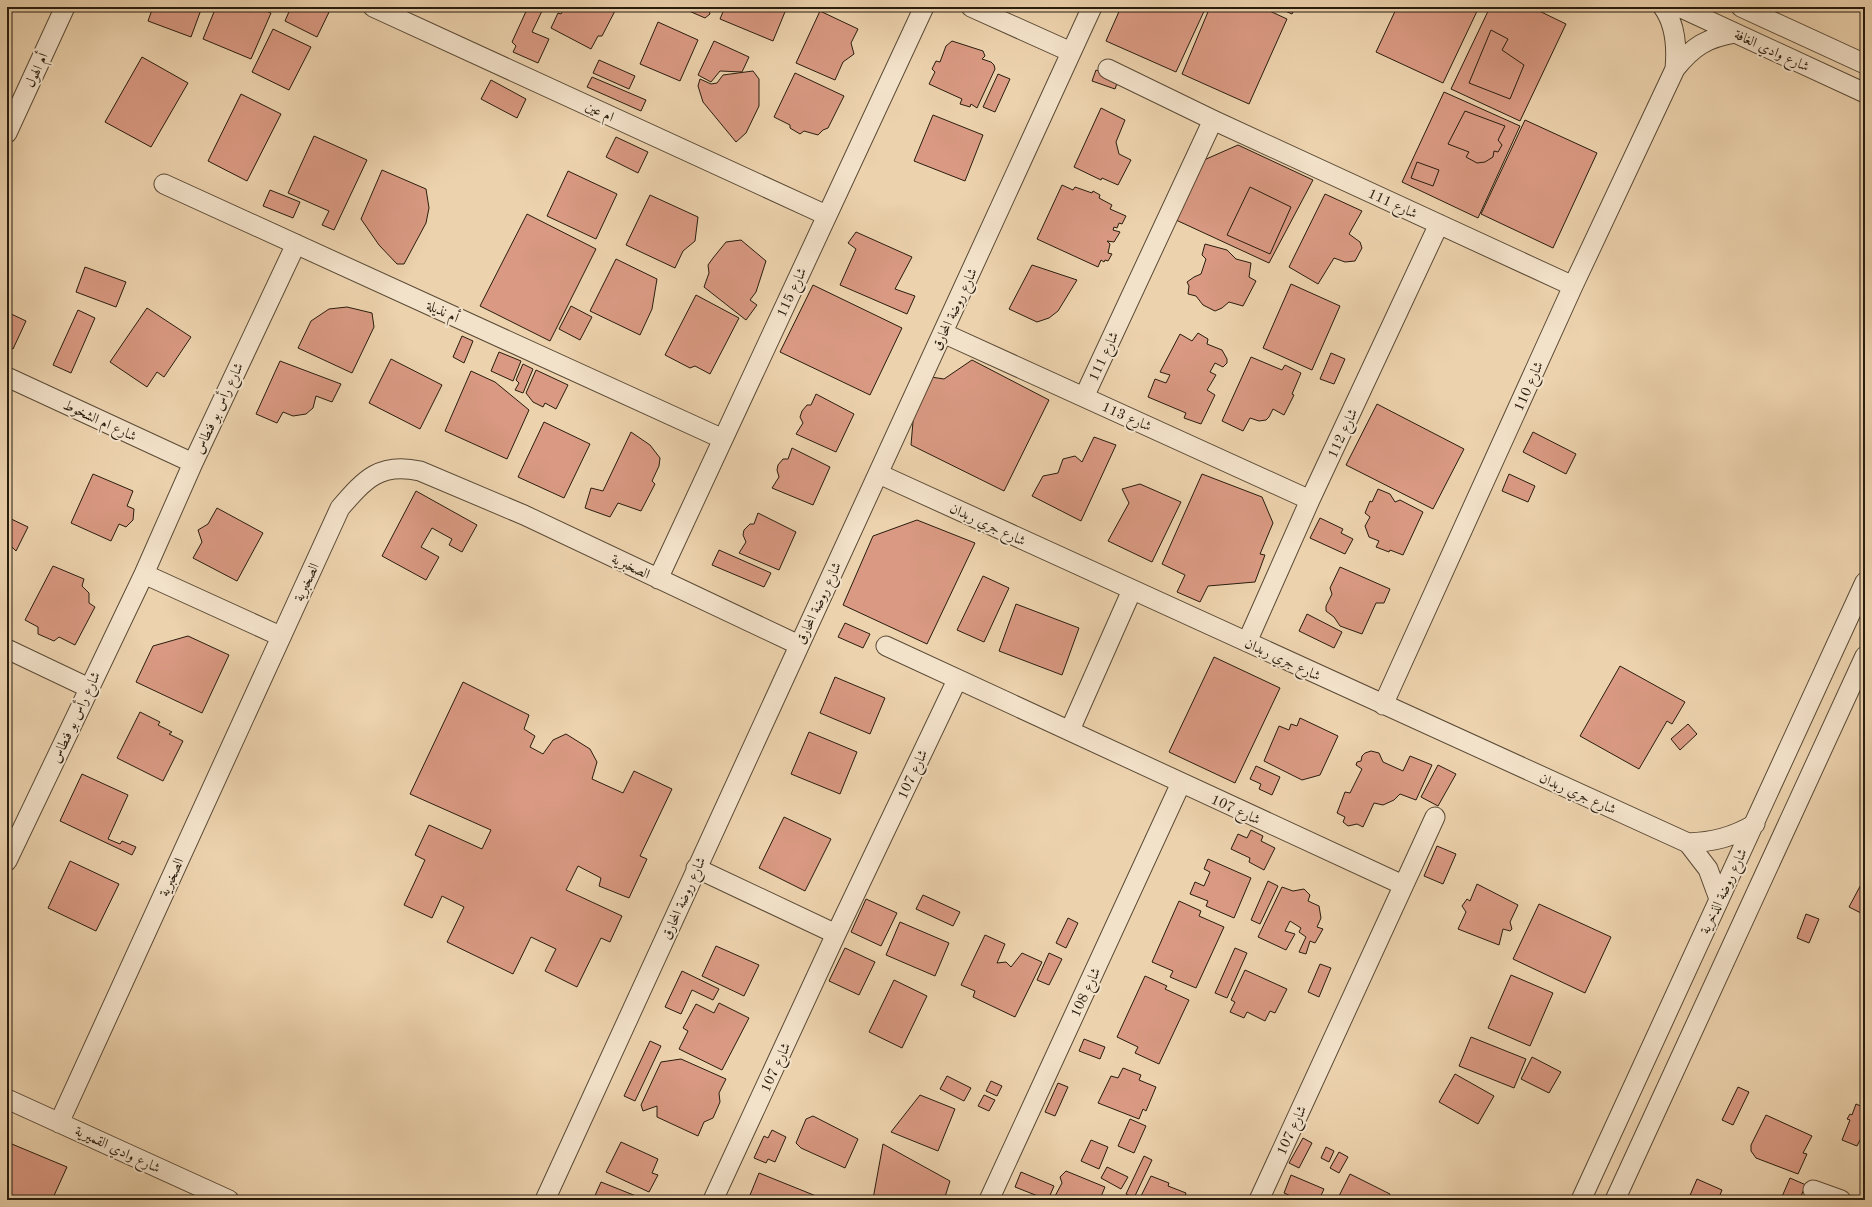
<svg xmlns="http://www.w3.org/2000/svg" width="1872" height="1207" font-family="'Old Standard TT',Amiri,serif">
  <rect width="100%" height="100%" fill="#ecd2ad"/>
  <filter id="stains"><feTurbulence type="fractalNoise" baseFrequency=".005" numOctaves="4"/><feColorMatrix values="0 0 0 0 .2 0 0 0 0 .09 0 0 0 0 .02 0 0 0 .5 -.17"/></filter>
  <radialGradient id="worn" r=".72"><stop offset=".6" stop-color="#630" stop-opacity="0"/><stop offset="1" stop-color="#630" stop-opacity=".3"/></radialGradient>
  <path fill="#d99982" stroke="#291d0e" d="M153 7H202L191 37 148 21Z
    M216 7H257L271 13 251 59 203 39Z
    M291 7H329L331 8 317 37 285 21Z
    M528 7 542 11 532 32 549 39 538 63 513 52 516 46 512 42Z
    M565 7H617L602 36H598L591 49 551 28 558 13 561 14Z
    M680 7H708L710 14 705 18Z
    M725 7H787L773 41 720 19Z
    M1121 7H1206L1176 72 1106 41Z
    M1210 7H1261L1287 19 1249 104 1182 74Z
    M1276 7H1296L1292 14Z
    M1397 7H1479L1443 83 1376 52Z
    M1490 7H1531L1566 24 1520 121 1451 89Z
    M820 11 858 29 851 43 854 54 843 62 835 80 796 63Z
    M658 22 698 40 680 81 640 64Z
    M273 29 311 47 289 90 252 72Z
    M1491 30 1508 39 1502 50 1524 65 1510 99 1469 83Z
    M714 41 749 57 742 72 720 71 711 82 698 75Z
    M952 41 983 51 985 56 982 59 991 62 994 65 995 69 977 108 971 104 970 107 960 104 962 99 929 84 935 72 932 69 936 61 940 62 946 46Z
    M142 57 188 83 151 147 105 122Z
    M599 60 635 76 629 89 593 73Z
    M1096 70 1119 78 1115 89 1092 81Z
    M753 71 759 79V106L746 133 736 142 703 102 698 86 700 79 711 84 717 83 723 75Z
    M795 73 844 96 828 128 823 130 818 135 804 131 800 134 790 128V125L774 117Z
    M998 74 1010 79 995 112 983 107Z
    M592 77 646 100 641 111 587 87Z
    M491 80 526 99 517 118 481 99Z
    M1444 92 1520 126 1478 218 1402 182Z
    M241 94 281 114 247 181 208 161Z
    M1101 108 1125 120 1116 142 1119 154 1131 160 1118 185 1102 178 1101 180 1074 167Z
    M1465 111 1505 126 1498 140 1502 145 1498 152 1494 151 1493 157 1485 162 1477 163 1466 157 1469 152 1448 144Z
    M933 115 983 135 965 181 914 161Z
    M1525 120 1597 153 1553 248 1481 214Z
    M314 136 367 160 334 230 322 225 329 211 288 193Z
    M616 137 648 152 638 173 606 157Z
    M1238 145 1313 180 1269 263 1176 220 1204 160Z
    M1417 162 1439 170 1433 186 1411 178Z
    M382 170 426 189 429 208 426 223 404 264H397L379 245 361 219Z
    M568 171 617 194 596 239 547 216Z
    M1062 185 1073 190 1075 187 1092 193 1093 191 1100 195 1099 198 1112 205 1110 209 1126 216 1122 224 1119 223 1117 228 1114 227 1113 230 1120 232 1114 242 1107 241 1110 244 1108 253 1112 254 1108 261 1105 260 1104 262 1101 260 1098 267 1037 239Z
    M1250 187 1291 207 1270 254 1227 235Z
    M270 190 300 202 293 218 263 206Z
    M1325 194 1362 211 1349 234 1360 242 1362 248 1355 261 1345 262 1334 258 1318 284 1289 267Z
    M650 195 698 217 695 241 683 251 675 268 626 245Z
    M527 214 596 249 550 341 480 306Z
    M856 232 912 257 895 289 915 296 907 314 840 285 856 249 848 243Z
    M741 240 766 261 756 292 750 300 757 305 746 320 704 287 709 273 708 265 713 258 726 242Z
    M1205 244 1227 250 1236 259 1251 263 1249 277 1256 281 1243 306 1229 302 1222 308 1215 311 1203 305 1196 296 1188 294 1189 286 1187 282 1194 277 1201 274 1206 259 1202 255Z
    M616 259 657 279 652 309 640 335 590 311Z
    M1032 265 1077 280 1058 311 1049 318 1037 322 1009 309Z
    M85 267 126 282 116 307 76 292Z
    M1291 284 1340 306 1312 370 1263 348Z
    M813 285 902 328 870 395 780 352Z
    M696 295 739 318 710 374 695 366 690 368 665 355Z
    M571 306 592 317 580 340 559 329Z
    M347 307 372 313 374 327 352 373 298 348 311 321 329 309Z
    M147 308 191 337 164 377 157 372 147 387 110 362Z
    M78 310 95 318 71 373 53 365Z
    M9 313 26 321 13 349 7 346V317Z
    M1198 333 1208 339 1207 344 1222 350 1227 359V363L1223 367 1215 363 1210 372 1216 375 1207 390 1215 395 1201 424 1184 418 1186 413 1148 397 1155 379 1166 383 1170 375 1160 372 1180 334 1192 341Z
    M462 336 473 341 464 363 453 357Z
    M499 352 521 361 513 381 491 371Z
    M1331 353 1345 359 1334 384 1320 379Z
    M1251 357 1282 370 1285 365 1301 373 1292 394 1294 395 1284 415 1273 409 1269 417 1266 420 1259 421 1250 418 1243 431 1222 421Z
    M391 359 442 385 420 429 369 403Z
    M972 360 1049 400 1004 491 911 445 914 410 931 377 944 379Z
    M280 361 341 384 332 402 316 396 313 408 306 414 293 416 283 412 277 423 256 414Z
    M523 364 533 369 523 393 515 390 519 383 516 380Z
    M536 370 568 385 556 409 545 403 543 407 533 402 526 393Z
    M471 371 495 382 529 410 507 459 445 431Z
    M816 394 854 414 836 452 796 434 803 423 800 417 802 411 807 405H811Z
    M1377 404 1464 449 1433 509 1346 465Z
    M544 422 590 444 564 498 518 477Z
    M631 432 650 445 660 458 659 466 652 481 655 484 641 511 618 503 610 517 585 508 591 488 603 491Z
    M1533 432 1576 454 1566 474 1523 452Z
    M1094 437 1116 445 1081 521 1032 496 1043 476 1058 473 1063 459 1075 456 1082 462Z
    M792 448 830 467 813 505 772 488 779 477 777 470 778 465 783 459H788Z
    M93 474 133 491 127 506 134 509 133 520 126 527 119 524 111 541 71 523Z
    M1202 474 1262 497 1273 523 1260 554 1265 555 1255 582 1208 586 1200 602 1177 592 1185 575 1162 564Z
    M1509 474 1535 486 1528 502 1502 491Z
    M1140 484 1181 502 1152 562 1108 541 1129 503 1122 489Z
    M1378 489 1390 494 1395 502 1400 500 1423 512 1403 555 1390 550 1389 552 1376 547 1379 541 1369 537 1365 526 1370 517 1365 513 1370 501 1372 502Z
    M416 491 477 525 462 552 449 545 452 539 432 528 421 547 439 557 426 580 382 556Z
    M217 508 263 533 237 581 193 558 202 542 198 530 208 524Z
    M758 513 796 532 779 570 739 553 746 542 743 535 744 530 750 524H754Z
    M7 517 28 527 16 551 8 543 7 545Z
    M1320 518 1343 529 1341 533 1353 539 1345 554 1310 538Z
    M917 520 975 543 927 644 843 605 873 536Z
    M719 550 771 573 764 587 712 565Z
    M53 566 84 579 82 586 89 593V603L95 607 75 645 59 637 54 641 38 634V627L25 620Z
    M1340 567 1390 589 1384 603H1376L1362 634 1340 626 1334 617 1326 611V606L1332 594 1330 588Z
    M983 576 1009 588 984 642 957 630Z
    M1016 604 1079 628 1062 675 999 651Z
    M1307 614 1342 632 1334 648 1299 631Z
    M845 623 870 634 863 648 838 637Z
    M188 636 229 655 202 713 136 682 153 646Z
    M1214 657 1280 688 1235 783 1169 752Z
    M1620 666 1685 702 1672 724 1667 721 1639 769 1580 736Z
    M835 677 885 698 870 734 820 713Z
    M463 682 529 715 524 729 535 736 530 747 543 754 553 740 566 734 590 749 597 762 592 779 623 793 634 771 672 789 640 856 647 859 629 898 599 886 601 878 578 866 566 890 622 916 610 942 601 938 577 987 545 971 556 949 531 937 513 974 447 942 464 907 442 896 432 918 404 905 425 860 415 855 429 825 482 849 491 830 410 794Z
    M140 712 160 722 158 725 172 732 169 734 183 741 163 781 117 758Z
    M1300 718 1338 736 1320 775 1302 780 1264 761 1279 726 1289 730 1291 724 1297 726Z
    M1688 724 1697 734 1680 750 1671 739Z
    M809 732 857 752 840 794 791 774Z
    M1371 751 1379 753 1383 762 1403 771 1410 756 1432 765 1416 800 1400 794 1394 800 1383 805 1374 803 1363 827 1357 824 1348 826 1343 822 1345 817 1337 813 1345 792 1350 793 1362 769 1356 765 1357 762 1361 761 1362 756 1365 753Z
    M1438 765 1456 774 1438 806 1421 797Z
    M1256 766 1280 777 1272 795 1259 789 1261 784 1250 779Z
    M82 774 128 795 108 839 120 844 122 841 136 847 132 855 60 821Z
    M784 817 831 839 805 891 759 868Z
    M1251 830 1263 836 1261 841 1275 848 1264 870 1249 862 1250 858 1231 849 1238 834 1247 838Z
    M1437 846 1456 854 1443 884 1424 876Z
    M1208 859 1251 878 1234 918 1206 906 1208 901 1190 894 1195 882 1204 886 1210 872 1204 869Z
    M70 861 119 884 96 931 48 908Z
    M1865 877V915L1849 907Z
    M1268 881 1278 886 1260 924 1251 920Z
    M1477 884 1518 905 1510 922 1512 929 1510 931 1503 929 1499 945 1458 929 1466 912 1462 906 1467 899 1470 901Z
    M1282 887 1293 891 1304 889 1310 895 1308 901 1319 906 1321 918 1317 927 1323 929 1315 943 1310 941 1306 954 1299 952 1306 937 1299 932 1301 928 1290 921 1285 931 1295 934 1286 950 1258 937Z
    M923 895 960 912 953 926 916 909Z
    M866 899 897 913 881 946 851 932Z
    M1179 901 1201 911 1199 916 1224 927 1196 988 1170 977 1173 971 1152 962Z
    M1539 904 1611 937 1585 993 1513 959Z
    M1806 914 1819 919 1809 943 1797 938Z
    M1068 918 1078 923 1066 948 1056 943Z
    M900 922 949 943 935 976 886 955Z
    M985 935 1005 944 997 963 1006 962 1011 967 1022 953 1042 962 1015 1017 973 997 975 991 961 985Z
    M716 946 759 965 744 996 702 976Z
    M845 948 875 962 859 995 829 981Z
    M1235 948 1247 953 1227 998 1215 993Z
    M1049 953 1062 959 1049 985 1037 980Z
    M1320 964 1331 968 1319 997 1308 992Z
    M1245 970 1287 989 1275 1013 1270 1011 1265 1021 1247 1012 1244 1018 1230 1012 1235 1002 1231 1000Z
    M682 971 719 989 713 1000 692 990 681 1014 665 1007Z
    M1511 975 1553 993 1530 1046 1488 1028Z
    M1145 976 1167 986 1165 989 1189 1000 1159 1064 1135 1053 1138 1047 1117 1037Z
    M894 980 927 996 902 1048 869 1032Z
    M719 1003 749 1018 722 1070 679 1049 688 1031 683 1028 696 1004 714 1013Z
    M1471 1037 1526 1059 1514 1088 1459 1066Z
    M1084 1039 1105 1047 1100 1059 1079 1051Z
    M650 1041 661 1046 635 1101 624 1096Z
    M1532 1057 1561 1072 1549 1093 1521 1079Z
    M681 1059 726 1079 719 1093 720 1102 713 1118 704 1122 698 1136 657 1117V1106L643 1111 641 1105 661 1062Z
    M1123 1068 1141 1075 1139 1080 1156 1087 1146 1111 1143 1109 1139 1119 1098 1103 1111 1076 1118 1078Z
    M1455 1074 1494 1096 1478 1124 1439 1102Z
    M947 1076 971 1088 964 1101 940 1089Z
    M991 1081 1002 1086 997 1096 986 1091Z
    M1058 1083 1068 1087 1055 1116 1045 1112Z
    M1738 1087 1749 1092 1733 1125 1722 1120Z
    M920 1095 955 1109 938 1151 891 1132Z
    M984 1095 995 1100 989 1111 978 1106Z
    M1856 1104 1865 1108V1142L1860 1140 1857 1146 1842 1140 1850 1120 1847 1119 1850 1114 1852 1115Z
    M1766 1115 1812 1136 1803 1153 1807 1154 1798 1174 1756 1158 1751 1151V1145Z
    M813 1116 858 1139 845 1168 801 1148 796 1143 806 1119Z
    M1130 1119 1146 1126 1134 1153 1118 1146Z
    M772 1130 786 1137 775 1162 768 1159 766 1163 754 1158 764 1136 768 1138Z
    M1303 1138 1312 1143 1299 1168 1289 1163Z
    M1091 1140 1108 1147 1099 1169 1081 1161Z
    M7 1142 67 1167 52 1200H7Z
    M621 1142 658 1159 652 1173 658 1175 649 1192 606 1172Z
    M883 1144 950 1181 944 1200 873 1199Z
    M1326 1147 1334 1151 1329 1162 1321 1158Z
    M1339 1152 1348 1157 1339 1173 1330 1168Z
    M1144 1156 1152 1160 1134 1198 1126 1194Z
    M1865 1163V1173L1861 1172Z
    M1107 1167 1128 1177 1121 1189 1101 1178Z
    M1066 1171 1105 1187 1100 1199 1103 1200H1058L1054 1198 1062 1183 1060 1177Z
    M1021 1172 1054 1186 1048 1200 1015 1187Z
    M759 1173 826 1200H748Z
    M1350 1174 1390 1194 1387 1200H1337Z
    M1291 1175 1324 1189 1319 1200H1300L1284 1193Z
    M1151 1176 1169 1183 1168 1186 1186 1193 1184 1200H1139Z
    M1790 1178 1806 1185 1799 1200 1781 1199Z
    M1697 1179 1722 1190 1718 1200H1688Z
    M601 1182 641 1198 640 1200H593Z"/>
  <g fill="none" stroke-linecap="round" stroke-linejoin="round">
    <defs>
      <path id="minor" d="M373 7 826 215
        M971 7 1071 52
        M1663 7C1676 25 1677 47 1675 69
        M1679 7 1865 93
        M1741 7 1865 64
        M1108 69 1213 120 1573 286
        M7 133 65 7
        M164 184 723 439
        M943 333 1310 500
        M7 377 193 463
        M1084 397 1213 120
        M879 474 1688 843 1708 869 1719 899
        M144 574 280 636
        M658 579 924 7
        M1247 642 1310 500 1439 224
        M886 646 1403 885
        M7 649 89 688
        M1383 705 1573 286 1675 69C1693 46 1707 38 1735 33
        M1070 730 1132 590
        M1688 843C1713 842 1733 837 1755 824
        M7 861 144 574 193 463 296 244
        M696 868 836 934
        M7 1099 229 1200
        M59 1123 340 508C365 479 380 462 420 471L524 515 799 645
        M1813 1190 1841 1200
        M545 1200 1092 7
        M713 1200 836 934 957 680
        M989 1200 1181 783
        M1259 1200 1435 817
        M1581 1200 1865 582
        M1615 1200 1865 656"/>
    </defs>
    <use href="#minor" stroke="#5a4a36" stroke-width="21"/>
    <use href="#minor" stroke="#f3e2ca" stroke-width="19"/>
  </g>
  <g text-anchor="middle" stroke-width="4" stroke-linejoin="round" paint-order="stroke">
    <g font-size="14" fill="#291d0e" stroke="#f3e2ca">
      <text transform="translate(1772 50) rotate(25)" y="5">شارع وادي الغافة</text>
      <text transform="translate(36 70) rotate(-65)" y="5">أم الهول</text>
      <text transform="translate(600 111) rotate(25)" y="5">ام عين</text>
      <text transform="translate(1393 203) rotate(25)" y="5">شارع 111</text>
      <text transform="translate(791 292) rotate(-65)" y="5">شارع 115</text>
      <text transform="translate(954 309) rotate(-65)" y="5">شارع روضة المحارق</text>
      <text transform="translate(443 311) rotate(25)" y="5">أم نذيلة</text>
      <text transform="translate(1103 356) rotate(-65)" y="5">شارع 111</text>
      <text transform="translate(1528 386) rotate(-66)" y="5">شارع 110</text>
      <text transform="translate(218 408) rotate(-65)" y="5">شارع رأس بو فنطاس</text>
      <text transform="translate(1127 416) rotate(24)" y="5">شارع 113</text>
      <text transform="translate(100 420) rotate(25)" y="5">شارع ام الشخوط</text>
      <text transform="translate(1342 433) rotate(-65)" y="5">شارع 112</text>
      <text transform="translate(988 524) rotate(25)" y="5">شارع جري ربدان</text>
      <text transform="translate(631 566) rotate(25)" y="5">الصخبرية</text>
      <text transform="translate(306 582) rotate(-65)" y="5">الصخبرية</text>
      <text transform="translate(818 603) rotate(-65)" y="5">شارع روضة المحارق</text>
      <text transform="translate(1283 659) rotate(25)" y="5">شارع جري ربدان</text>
      <text transform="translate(75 717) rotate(-65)" y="5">شارع رأس بو فنطاس</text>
      <text transform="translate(912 774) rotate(-65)" y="5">شارع 107</text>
      <text transform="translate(1578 793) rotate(24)" y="5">شارع جري ربدان</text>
      <text transform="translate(1236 809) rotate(25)" y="5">شارع 107</text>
      <text transform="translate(171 877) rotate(-66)" y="5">الصخبرية</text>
      <text transform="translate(1723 891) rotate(-65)" y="5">شارع روضة الذخرية</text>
      <text transform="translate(683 898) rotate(-66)" y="5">شارع روضة المحارق</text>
      <text transform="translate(1085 992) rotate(-65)" y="5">شارع 108</text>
      <text transform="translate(775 1067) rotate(-65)" y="5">شارع 107</text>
      <text transform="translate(1291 1130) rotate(-65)" y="5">شارع 107</text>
      <text transform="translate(118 1149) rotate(25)" y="5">شارع وادي القميرية</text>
    </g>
  </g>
  <rect width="1872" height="1207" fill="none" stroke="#ecd2ad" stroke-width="24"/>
  <rect x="8" y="8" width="1856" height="1191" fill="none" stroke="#291d0e" stroke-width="2"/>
  <rect x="12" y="12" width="1848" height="1183" fill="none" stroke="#291d0e"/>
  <rect width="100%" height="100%" filter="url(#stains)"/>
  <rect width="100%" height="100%" fill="url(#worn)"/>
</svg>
